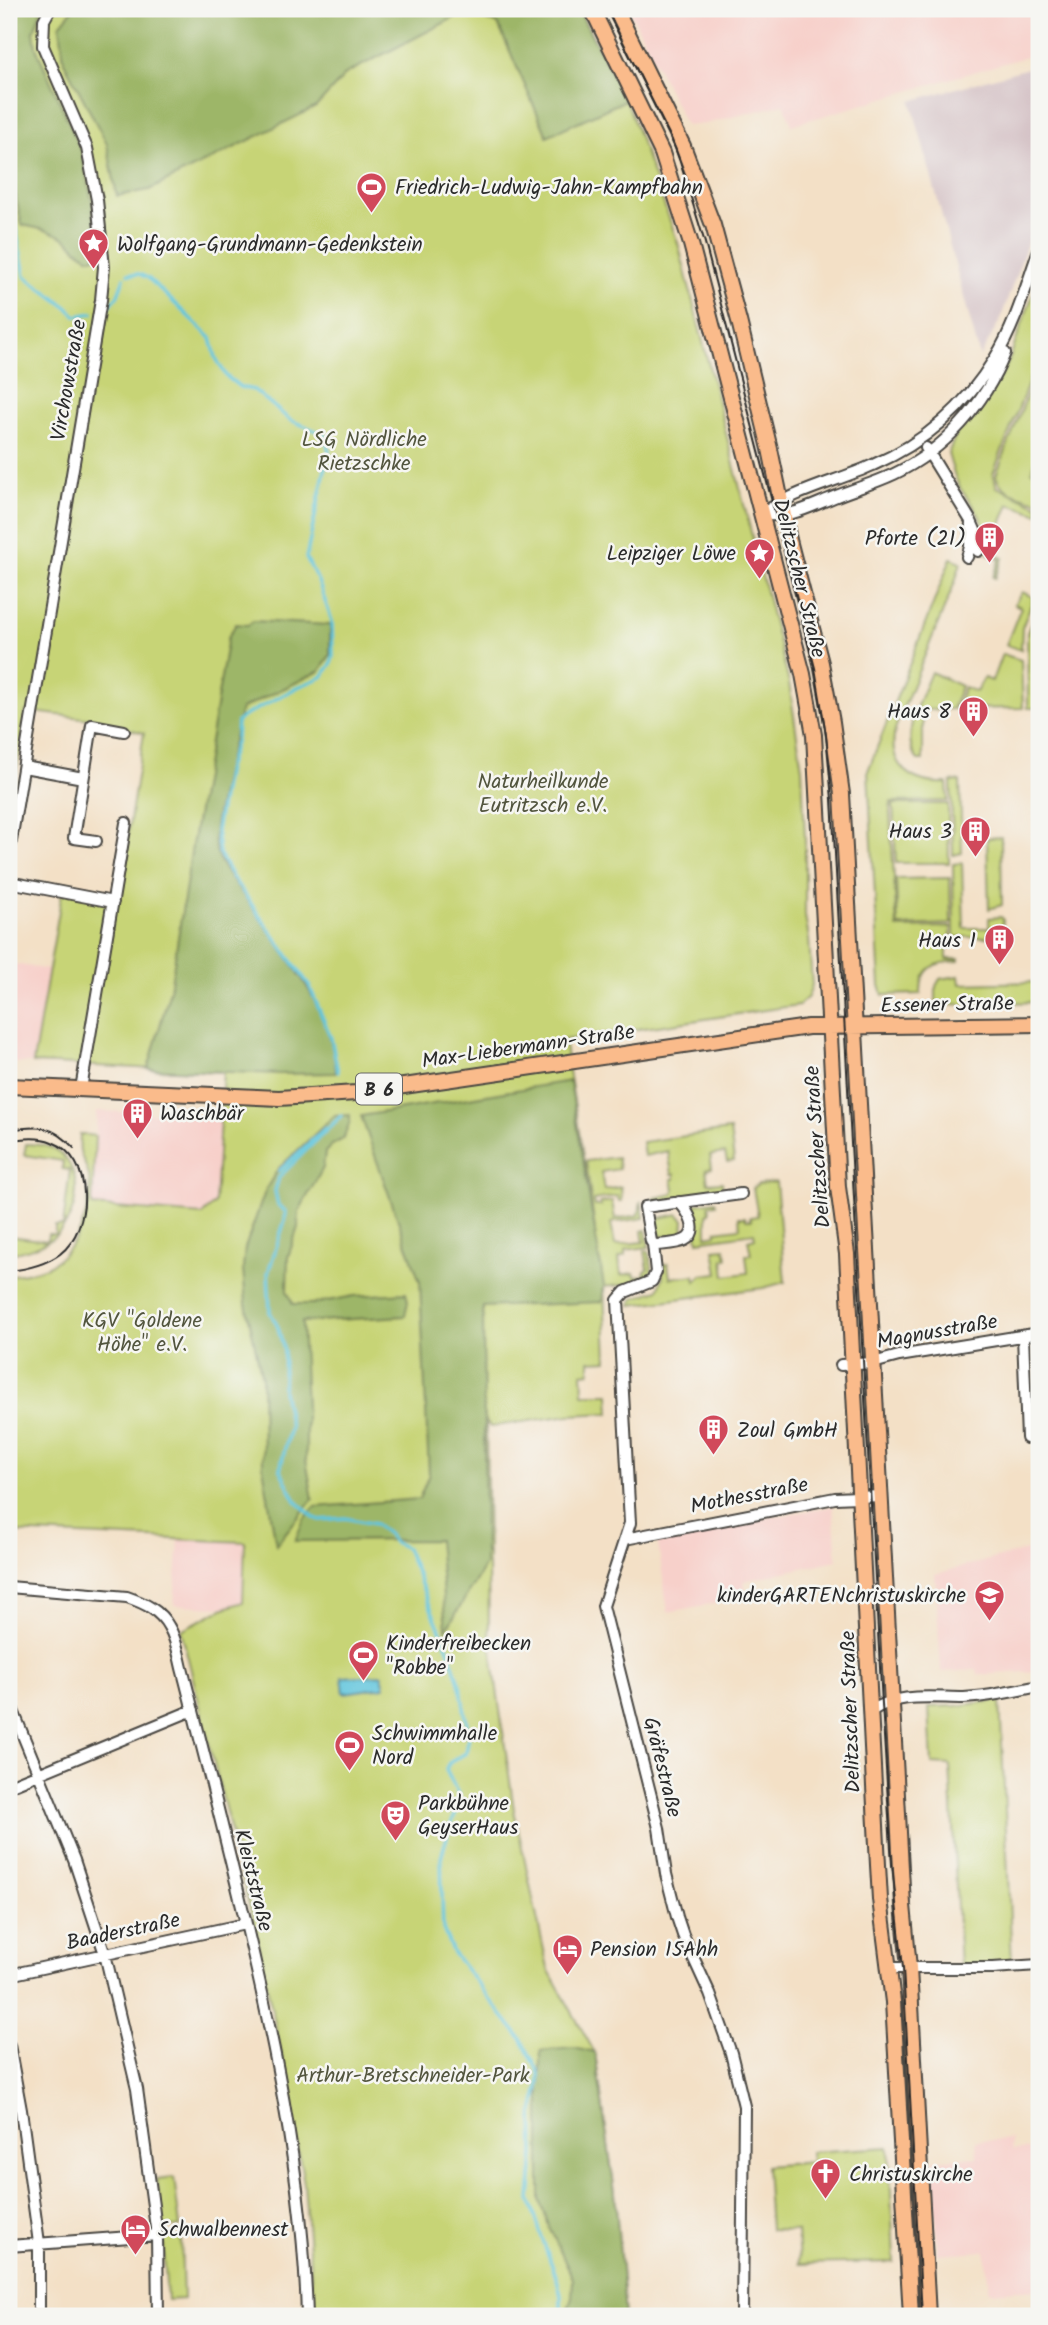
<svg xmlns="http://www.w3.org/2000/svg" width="1048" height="2325" font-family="Kalam,sans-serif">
  <rect width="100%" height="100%" fill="#f6f6f2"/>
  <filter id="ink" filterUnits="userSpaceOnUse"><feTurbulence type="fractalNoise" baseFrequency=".0143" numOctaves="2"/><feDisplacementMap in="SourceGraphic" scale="14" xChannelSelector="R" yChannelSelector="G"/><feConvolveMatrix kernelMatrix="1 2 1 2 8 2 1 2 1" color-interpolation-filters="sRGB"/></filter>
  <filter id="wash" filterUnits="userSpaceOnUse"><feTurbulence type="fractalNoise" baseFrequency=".00686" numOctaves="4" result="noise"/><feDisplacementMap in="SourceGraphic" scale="28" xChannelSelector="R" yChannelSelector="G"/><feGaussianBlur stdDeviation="1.57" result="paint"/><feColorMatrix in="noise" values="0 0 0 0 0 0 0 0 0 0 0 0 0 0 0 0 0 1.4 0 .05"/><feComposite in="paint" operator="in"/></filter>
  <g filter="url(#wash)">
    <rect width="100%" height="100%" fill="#f3e0c6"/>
    <path fill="#f7d0ca" d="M629 9H1039V53L792 125 784 104 705 124 686 126Z
      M9 963 49 970 33 1063H9Z
      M97 1111 221 1116 215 1203 202 1215 92 1206Z
      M833 1506 837 1560 744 1581 747 1597 668 1612 657 1538Z
      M179 1539 270 1542 275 1609 174 1605Z
      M1039 1547V1671L978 1675 977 1670 941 1672 935 1574Z
      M1011 2139 1012 2150 1039 2149V2289L989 2292 985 2251 938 2254 932 2160 977 2157 976 2141Z"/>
    <path fill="#d2bec2" d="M1039 65V210L1001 318 980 357 911 101Z"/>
    <path fill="#c7d476" stroke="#798050" stroke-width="2" d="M9 9H578L626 100 678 243 789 683 802 769 805 838V916L809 939 812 985 808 997 799 1005 564 1040 595 1230 586 1161 617 1157 619 1169 601 1172 604 1190 621 1187 622 1201H619L617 1196 594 1200 595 1206H601L600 1203 612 1201 615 1219 639 1215 641 1201 644 1218 611 1223 615 1245 644 1242 642 1231 646 1230 649 1247 625 1250V1255L619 1258 621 1275 634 1273 635 1277 644 1276 645 1271 648 1269 645 1251H649C650 1256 652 1264 652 1269 650 1286 617 1285 604 1287L607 1360 590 1361V1372L582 1373 583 1394H609L610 1413 569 1415 490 1427 486 1421 489 1632 514 1810 548 1969 595 2053 615 2193 622 2316H314L304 2183 279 2042 254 1925 181 1630 222 1609 243 1602 245 1542 9 1532V1502L12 1482 9 1480V1276C22 1274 34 1272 46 1267 78 1251 92 1210 89 1177 87 1167 82 1160 80 1151 79 1146 80 1139 80 1134L95 1136 92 1206 202 1215 215 1203 223 1072 33 1063 63 887 118 896 144 733 91 719 26 711 9 818Z
      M1039 277V356L993 474 997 487 1039 506V514L1009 504 990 552 1003 558 995 578 993 577 1000 559 984 552C992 527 975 509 962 491 955 481 952 466 948 454L957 432 976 415 1008 363Z
      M1039 365V452L1032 471 1039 474V502C1024 496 999 493 996 475Z
      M951 558 961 562 955 582 898 721C883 761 907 785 947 783L948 801 891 802 890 812 897 928 951 927V937L947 938V959H959V961C936 962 920 967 921 994L883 995 880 985 868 771Z
      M1022 592 1031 596 1033 599 1022 628 1021 650 1006 645 1021 607 1014 604Z
      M1039 601V708H1028L1027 633Z
      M1002 654 1021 660 1023 708 955 709 964 687 976 692 984 678 992 681Z
      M931 672 961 686 952 709 923 710V760H918C898 738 922 695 931 672Z
      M960 781 962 853 953 855 951 782Z
      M893 804H948L949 863H896Z
      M1001 837 1002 905 989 909 987 838Z
      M962 863 964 928H989V918L1001 917 1003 919 1002 932 995 937H954L953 864Z
      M950 878 951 924 898 926 896 879Z
      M959 976 960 984 1039 982V1002L936 1005V986L940 979Z
      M730 1130 734 1161 727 1162 725 1153 710 1155 712 1168 706 1169 708 1183 722 1182 723 1193 655 1203 654 1198 673 1194 674 1189 672 1179H675V1174H672L668 1151 644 1156 642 1142Z
      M26 1144C37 1144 48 1145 57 1151 86 1171 79 1217 54 1237 41 1247 25 1251 9 1254V1236L47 1241 48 1234H55V1226H63L70 1170 62 1169 63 1161 24 1155Z
      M776 1182 785 1282 763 1288 631 1305 634 1298 658 1290 663 1277 662 1265 668 1264 670 1278 695 1275 696 1281 702 1275 718 1273 714 1249 725 1248 727 1258 723 1259 725 1276 748 1273 746 1255 751 1254 748 1240 755 1238 754 1233 698 1241 693 1204 715 1201 716 1204 709 1205 710 1213 707 1214V1236L716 1234V1231L740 1228 739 1217H745L746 1220H751L750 1217 758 1216 753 1188 758 1184Z
      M678 1214 684 1220 683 1234 661 1237 657 1229 659 1218Z
      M1000 1700 1012 1964 960 1967 950 1765 932 1764 929 1707 956 1706Z
      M889 2147 894 2262 799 2264 797 2231 770 2230 766 2166 811 2162 810 2152Z
      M174 2177 180 2227H162L157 2179Z
      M181 2237 183 2299 167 2300 163 2238Z"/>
    <path fill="#9db667" stroke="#647049" stroke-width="2" d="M9 9H42L34 31 36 48 81 150 92 200 99 253 93 258C82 257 75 245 66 239 53 231 37 228 22 225L9 166Z
      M73 9H578L626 100 547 136 498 24 465 12 347 73 316 107 149 190 117 196 107 144 64 62 60 25Z
      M253 621 330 625V655L320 671 241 709C233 742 224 774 218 808 216 820 213 832 215 845 218 865 235 883 247 900 282 950 333 1008 336 1073L280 1074 148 1069 170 990 192 846 228 637 236 624 248 625Z
      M570 1081 604 1286 602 1302 483 1307 485 1565 446 1630 438 1540 295 1541 304 1519 315 1507 419 1499 429 1474 420 1282 361 1116Z
      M350 1115V1122L343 1139 332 1145 325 1152 323 1168 299 1211 298 1227 288 1257 287 1291 293 1304H312L354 1296 406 1293 408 1301 405 1316 302 1322 306 1406V1460L313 1499 276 1545 263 1467 262 1378 246 1304 243 1268 245 1248 266 1189 278 1169 334 1116Z
      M574 2048 595 2053 615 2193 625 2316H565L572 2298 573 2279 550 2229 540 2200V2051Z"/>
    <path fill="#5fc5dd" stroke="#457884" stroke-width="2" d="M382 1675 385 1687 344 1693 342 1677Z"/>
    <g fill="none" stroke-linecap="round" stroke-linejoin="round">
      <path stroke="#5fc5dd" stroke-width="3.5" d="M9 194 25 276 67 307 76 316 93 313
        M128 274H139L148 278 211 338 216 358 226 376 240 387 254 390 290 420 324 434 329 451 306 558 318 581 332 621 333 656 331 664 322 677 298 687 244 716 237 722 236 740 227 768 216 831 219 853 232 877 309 985 331 1038 338 1072
        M107 309 117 297 124 278
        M341 1116 279 1177 275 1191 278 1205 286 1212 285 1220 268 1273 270 1312 278 1327 284 1351 283 1391 290 1427 280 1470 296 1501 315 1518 320 1520 345 1518 375 1524 388 1534 393 1542 406 1548 448 1649 460 1685 469 1735 466 1753 449 1763 446 1770 459 1796V1807L451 1824 441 1857 443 1929 453 1953 522 2040 539 2073V2087L533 2113 534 2154 530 2200 546 2250 557 2278 561 2296V2316
        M279 1171 325 1128"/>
    </g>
  </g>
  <g filter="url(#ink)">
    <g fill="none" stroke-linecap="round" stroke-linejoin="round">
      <defs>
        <path id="minor" d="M926 448 971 521
          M762 514C795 490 836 482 873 465 924 443 966 406 995 358 1015 326 1026 286 1039 250
          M762 514C789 519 809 507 834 497 854 489 875 483 894 474 945 450 985 404 1005 353
          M967 557 970 547 971 521 979 539 978 551
          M24 767 83 778
          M96 841 74 838 92 725 124 731
          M9 853 101 300 104 267 97 200 87 148 43 46 44 20 50 9
          M9 882 113 902
          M81 1089 126 823
          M679 1202C688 1211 701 1232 685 1240 677 1244 665 1244 657 1245L653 1244 656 1272 652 1281 625 1292 618 1300 630 1523 603 1606 659 1828 666 1874 677 1917 683 1935 710 1994 731 2053 744 2106 742 2316
          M653 1244 651 1241 645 1207 741 1194
          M1023 1336 1027 1438
          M841 1365 873 1363 899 1356 1039 1333
          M625 1539 835 1498 881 1496
          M9 1587 127 1597C144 1603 160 1610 169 1627 177 1640 179 1657 183 1672 193 1710 202 1748 212 1785 255 1960 302 2136 307 2316
          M9 1701 74 1860 105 1954 137 2089 157 2235 158 2316
          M870 1712C897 1692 932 1698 964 1698 989 1697 1015 1691 1039 1686
          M9 1786 193 1710
          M889 1968H993L1039 1965
          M9 1975 245 1924
          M9 2045 21 2110 39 2243V2316
          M9 2246 157 2235"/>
        <path id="major" d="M592 9 662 153 691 244 803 674 814 735 838 1187 847 1254 878 1865 880 1899 893 2002 911 2316
          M616 9 683 146 713 225 739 321 770 449 789 540 821 663 832 722 842 794 903 1905 909 1968 928 2316
          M9 1086 279 1098 356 1093 808 1027 1039 1024"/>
      </defs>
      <use href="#minor" stroke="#494642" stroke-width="14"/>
      <use href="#major" stroke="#494642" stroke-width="18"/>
      <use href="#minor" stroke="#fff" stroke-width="10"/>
      <use href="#major" stroke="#fabb8b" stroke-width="14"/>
      <path stroke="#2b2b2b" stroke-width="2" d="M606 9 672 140 680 162 705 243 815 668 826 735 832 799 882 1704 892 1865 903 1968 922 2316
        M9 1130C39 1125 53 1125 74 1148
        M9 1141C23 1138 38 1136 52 1142 94 1158 93 1228 60 1254 45 1265 27 1269 9 1271"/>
    </g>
  </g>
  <defs>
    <symbol id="stadium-pin" viewBox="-11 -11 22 30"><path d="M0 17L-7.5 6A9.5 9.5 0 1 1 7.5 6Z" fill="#d1495b" stroke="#f6f6f2"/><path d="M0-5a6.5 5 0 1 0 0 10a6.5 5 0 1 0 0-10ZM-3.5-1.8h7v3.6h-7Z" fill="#fff"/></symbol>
    <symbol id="sight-pin" viewBox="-11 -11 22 30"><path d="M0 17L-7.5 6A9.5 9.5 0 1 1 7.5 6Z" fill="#d1495b" stroke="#f6f6f2"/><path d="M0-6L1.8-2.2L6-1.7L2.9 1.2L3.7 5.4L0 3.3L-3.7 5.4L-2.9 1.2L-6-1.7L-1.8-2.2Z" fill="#fff"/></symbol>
    <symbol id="building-pin" viewBox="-11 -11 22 30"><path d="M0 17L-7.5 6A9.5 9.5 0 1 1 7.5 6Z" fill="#d1495b" stroke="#f6f6f2"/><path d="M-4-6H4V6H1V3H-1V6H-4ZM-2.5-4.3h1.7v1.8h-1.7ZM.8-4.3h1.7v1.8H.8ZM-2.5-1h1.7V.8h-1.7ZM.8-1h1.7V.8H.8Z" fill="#fff"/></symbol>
    <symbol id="school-pin" viewBox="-11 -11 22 30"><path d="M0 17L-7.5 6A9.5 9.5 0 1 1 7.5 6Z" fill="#d1495b" stroke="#f6f6f2"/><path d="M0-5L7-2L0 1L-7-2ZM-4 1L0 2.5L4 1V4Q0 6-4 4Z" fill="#fff"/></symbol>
    <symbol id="theatre-pin" viewBox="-11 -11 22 30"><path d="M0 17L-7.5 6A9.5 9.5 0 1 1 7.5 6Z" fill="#d1495b" stroke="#f6f6f2"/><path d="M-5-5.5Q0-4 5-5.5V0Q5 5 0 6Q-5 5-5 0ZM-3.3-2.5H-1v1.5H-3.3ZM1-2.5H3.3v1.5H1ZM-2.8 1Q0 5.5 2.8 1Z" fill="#fff"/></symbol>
    <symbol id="hotel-pin" viewBox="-11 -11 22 30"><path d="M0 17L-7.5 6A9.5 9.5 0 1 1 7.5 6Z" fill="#d1495b" stroke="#f6f6f2"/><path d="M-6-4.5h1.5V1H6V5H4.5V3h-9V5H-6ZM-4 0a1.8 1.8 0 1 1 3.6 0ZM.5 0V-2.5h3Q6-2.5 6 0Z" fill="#fff"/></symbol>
    <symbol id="church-pin" viewBox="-11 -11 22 30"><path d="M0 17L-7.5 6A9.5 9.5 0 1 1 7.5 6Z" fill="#d1495b" stroke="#f6f6f2"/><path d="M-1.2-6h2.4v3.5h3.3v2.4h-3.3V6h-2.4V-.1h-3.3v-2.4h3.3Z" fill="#fff"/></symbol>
  </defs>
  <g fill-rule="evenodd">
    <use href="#stadium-pin" x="354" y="170" width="35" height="47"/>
    <use href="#sight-pin" x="76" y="226" width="35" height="47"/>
    <use href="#building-pin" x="972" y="520" width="35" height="47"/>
    <use href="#sight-pin" x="742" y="536" width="35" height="47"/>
    <use href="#building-pin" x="956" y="694" width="35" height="47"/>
    <use href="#building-pin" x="958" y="814" width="35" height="47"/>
    <use href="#building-pin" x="982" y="922" width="35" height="47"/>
    <use href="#building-pin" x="120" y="1096" width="35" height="47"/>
    <use href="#building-pin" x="696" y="1412" width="35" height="47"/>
    <use href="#school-pin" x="972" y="1578" width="35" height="47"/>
    <use href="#stadium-pin" x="346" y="1638" width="35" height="47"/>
    <use href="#stadium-pin" x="332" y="1728" width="35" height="47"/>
    <use href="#theatre-pin" x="378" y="1798" width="35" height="47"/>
    <use href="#hotel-pin" x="550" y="1932" width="35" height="47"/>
    <use href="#church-pin" x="808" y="2156" width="35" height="47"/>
    <use href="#hotel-pin" x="118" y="2212" width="35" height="47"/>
  </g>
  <g text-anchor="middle" stroke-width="5" stroke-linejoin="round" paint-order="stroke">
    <rect fill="#f6f6f2" stroke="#686867" stroke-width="2" x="356" y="1073.5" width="46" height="31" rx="5"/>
    <g font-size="19" font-weight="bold" fill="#2b2b2b">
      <text x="379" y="1096">B 6</text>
    </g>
    <g font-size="21" fill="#2b2b2b" stroke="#f6f6f2" text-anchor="start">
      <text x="395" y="194">Friedrich-Ludwig-Jahn-Kampfbahn</text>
      <text x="117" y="251">Wolfgang-Grundmann-Gedenkstein</text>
      <text x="966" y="545" text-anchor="end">Pforte (21)</text>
      <text x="736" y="560" text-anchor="end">Leipziger Löwe</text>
      <text x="951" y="718" text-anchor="end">Haus 8</text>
      <text x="952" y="838" text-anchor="end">Haus 3</text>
      <text x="976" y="947" text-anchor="end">Haus 1</text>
      <text x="160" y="1120">Waschbär</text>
      <text x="737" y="1437">Zoul GmbH</text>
      <text x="966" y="1602" text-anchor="end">kinderGARTENchristuskirche</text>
      <text x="386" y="1650">Kinderfreibecken<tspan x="386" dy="24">"Robbe"</tspan></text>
      <text x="372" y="1740">Schwimmhalle<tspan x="372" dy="24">Nord</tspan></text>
      <text x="418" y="1810">Parkbühne<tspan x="418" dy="24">GeyserHaus</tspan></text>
      <text x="590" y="1956">Pension 15Ahh</text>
      <text x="849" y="2181">Christuskirche</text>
      <text x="158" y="2236">Schwalbennest</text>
    </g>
    <g font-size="21" fill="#2b2b2b" stroke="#f6f6f2">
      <text transform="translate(68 380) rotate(-80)" y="7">Virchowstraße</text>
      <text transform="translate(800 578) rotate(76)" y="7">Delitzscher Straße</text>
      <text transform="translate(947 1004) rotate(-1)" y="7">Essener Straße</text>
      <text transform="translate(528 1046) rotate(-8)" y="7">Max-Liebermann-Straße</text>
      <text transform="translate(817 1147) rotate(-94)" y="7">Delitzscher Straße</text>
      <text transform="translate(937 1331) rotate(-10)" y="7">Magnusstraße</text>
      <text transform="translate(749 1495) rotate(-11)" y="7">Mothesstraße</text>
      <text transform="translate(850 1712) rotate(-92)" y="7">Delitzscher Straße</text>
      <text transform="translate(663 1767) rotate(76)" y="7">Gräfestraße</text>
      <text transform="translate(254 1880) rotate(76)" y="7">Kleiststraße</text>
      <text transform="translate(123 1931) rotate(-12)" y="7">Baaderstraße</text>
    </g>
    <g font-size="21" fill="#52553e" stroke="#f6f6f2">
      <text x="364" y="446">LSG Nördliche<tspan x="364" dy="24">Rietzschke</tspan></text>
      <text x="543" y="788">Naturheilkunde<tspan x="543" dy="24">Eutritzsch e.V.</tspan></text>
      <text x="142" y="1327">KGV "Goldene<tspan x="142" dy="24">Höhe" e.V.</tspan></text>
      <text x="413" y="2082">Arthur-Bretschneider-Park</text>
    </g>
  </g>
  <rect width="1048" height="2325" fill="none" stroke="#f6f6f2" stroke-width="35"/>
</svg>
